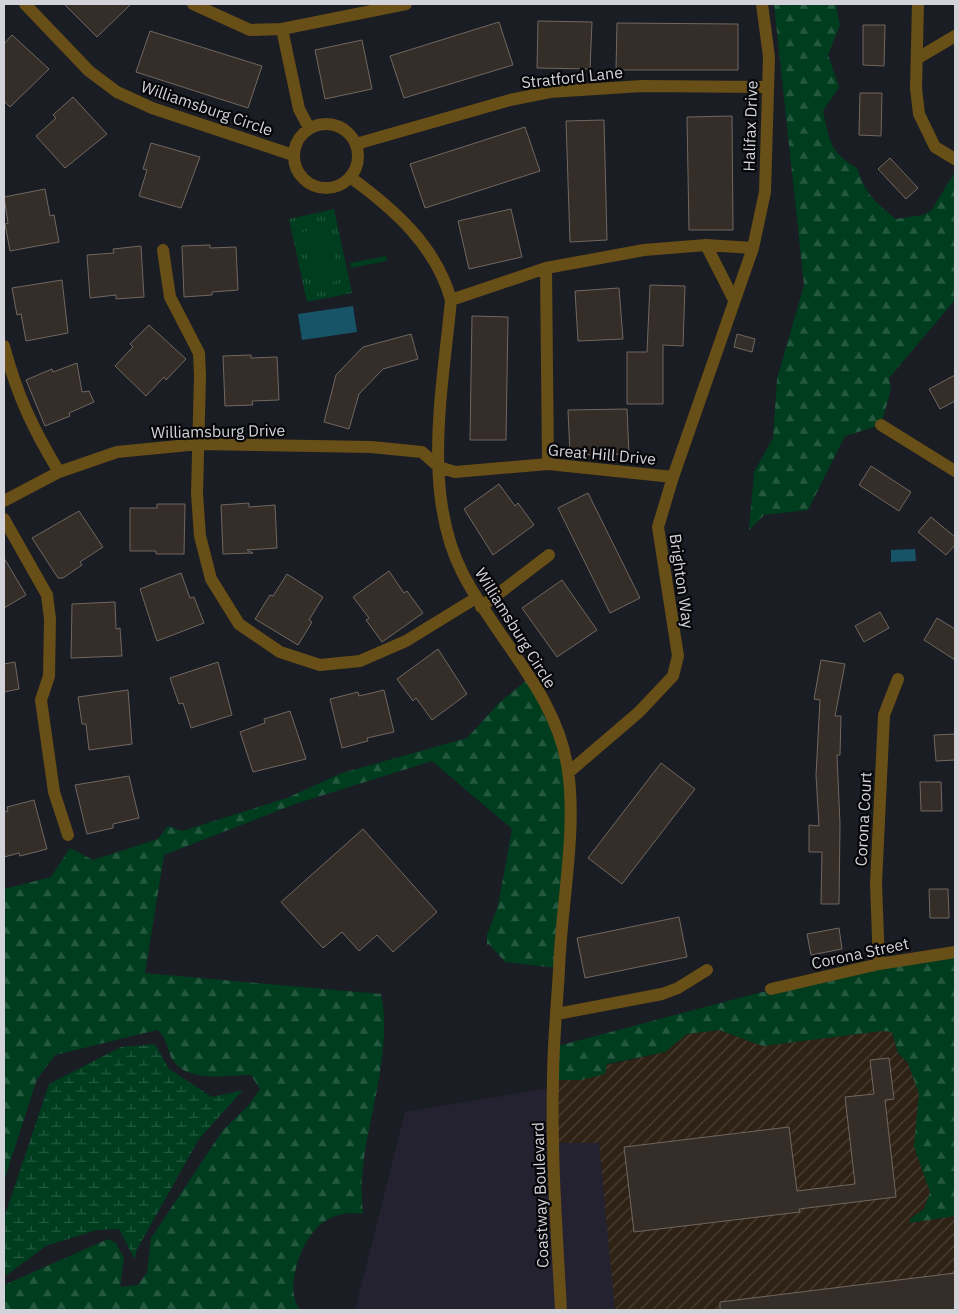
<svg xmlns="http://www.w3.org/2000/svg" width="959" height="1314" font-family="'IBM Plex Sans',sans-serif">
  <defs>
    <pattern id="industrial-furrows" width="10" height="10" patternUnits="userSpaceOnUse" patternTransform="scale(1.25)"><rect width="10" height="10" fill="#2d2214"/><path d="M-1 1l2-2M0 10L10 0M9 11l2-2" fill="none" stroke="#4b4136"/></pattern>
    <pattern id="forest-firs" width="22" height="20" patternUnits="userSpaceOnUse" patternTransform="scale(1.25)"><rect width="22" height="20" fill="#003d1f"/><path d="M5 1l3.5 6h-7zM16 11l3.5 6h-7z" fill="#24583f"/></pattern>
    <pattern id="wetland-marsh" width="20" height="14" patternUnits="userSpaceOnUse" patternTransform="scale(1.25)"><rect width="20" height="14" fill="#003d1f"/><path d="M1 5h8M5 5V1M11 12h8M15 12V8" fill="none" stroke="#24583f"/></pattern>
    <pattern id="park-tufts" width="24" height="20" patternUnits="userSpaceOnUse" patternTransform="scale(1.25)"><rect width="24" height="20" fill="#003d1f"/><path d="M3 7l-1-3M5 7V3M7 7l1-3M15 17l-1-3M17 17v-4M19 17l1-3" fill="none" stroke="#24583f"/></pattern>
  </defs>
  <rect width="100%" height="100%" fill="#1b1d24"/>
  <path fill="#242131" d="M938 1024 955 1196V1310H355L405 1112Z"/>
  <path fill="url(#industrial-furrows)" d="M719 1030 763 1046 882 1031 892 1032 898 1053 908 1063 919 1094 914 1146 930 1192 924 1209 911 1218 910 1223 955 1216V1310H615L599 1143H555L554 1080H581L607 1065 665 1052 687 1034Z"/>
  <path fill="url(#forest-firs)" d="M774 4H836L840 25 828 55 839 87 823 111C829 139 830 153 857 168 866 195 875 202 896 219L923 215 931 211 955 172V300L889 378 891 389 881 425 845 436 808 510 764 515 749 530 754 472 773 438 777 379 804 285Z
    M527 680 554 714 568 782 556 968 505 962 489 944 487 945V935L498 906 512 829 432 761 295 804 164 855 145 973 381 994C393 1051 367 1118 362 1176 361 1189 362 1202 363 1214 351 1212 340 1213 329 1219 304 1230 282 1287 300 1310H4V1285L108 1239 116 1243 124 1258 120 1287 138 1285 147 1272 151 1238 223 1130 248 1106 260 1089 251 1075C226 1075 185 1084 171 1057 167 1047 166 1037 157 1030L55 1055 37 1079 4 1181V889L51 877 70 848 93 860 158 839 168 826 182 831 287 798 342 773 467 738 500 702Z
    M955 955V1216L909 1223 911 1218 924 1209 930 1192 914 1146 919 1094 908 1063 898 1053 892 1032 882 1031 763 1046 719 1030 687 1034 665 1052 607 1064 605 1074 581 1080H554V1047L758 993Z"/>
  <path fill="url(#wetland-marsh)" d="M155 1044 169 1069 212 1097 243 1090 199 1139 136 1251 135 1260 119 1229 97 1230 46 1246 4 1277V1218L49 1084 121 1047Z"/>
  <path fill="url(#park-tufts)" d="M334 209 352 293 307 302 289 219Z"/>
  <path fill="#003d1f" d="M327 226 329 233H332L335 248 332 249 340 271 337 272 339 280 313 286 312 277 309 278 306 264 309 263 307 254 304 255 302 232Z
    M386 256 387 261 351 268 350 263Z"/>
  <path fill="#175468" d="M353 306 357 332 302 340 298 314Z
    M915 549 916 561 891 562V550Z"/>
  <path fill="#352d28" stroke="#706760" d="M64 4H131L97 37Z
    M538 21 592 22 590 69 537 68Z
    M499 22 513 65 404 98 390 56Z
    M617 23 738 24V70H616Z
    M863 25H885L884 66 863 65Z
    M150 31 262 66 248 108 136 72Z
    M12 35 49 69 10 107 4 101V44Z
    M362 40 372 89 325 99 315 50Z
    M860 93H882L881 136 859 135Z
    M73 97 107 134 65 168 36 136 56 118 53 115Z
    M732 116 733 230H689L687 117Z
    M604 120 607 240 570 242 566 121Z
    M525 127 540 171 425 208 410 164Z
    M151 143 200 157 181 208 139 196 147 170 143 169Z
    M890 158 918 188 906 199 878 169Z
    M45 189 50 216 54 215 59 242 10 251 5 224 8 223 4 197Z
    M511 209 522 257 469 269 458 221Z
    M210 245V248L236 247 238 290 212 292V295L184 297 182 246Z
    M141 246 144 297 116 299V295L90 298 87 255 114 253 113 249Z
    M62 280 68 333 26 341 21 314 17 315 12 288Z
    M650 285 685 286 683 346 663 345V404H627V352H647Z
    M619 288 623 339 578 341 575 291Z
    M472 316 508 317 506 440H470Z
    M149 325 186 359 166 380 164 377 146 396 115 366 133 347 130 344Z
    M411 334 418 359 383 369 359 394 349 429 324 422 336 375 363 347Z
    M737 334 755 339 752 352 734 347Z
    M251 355V358L277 357 279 400 252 401 253 405 225 406 223 356Z
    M77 363 82 392 89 391 94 402 69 413 70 416 45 426 26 380 52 369 53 372Z
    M955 375V401L940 409 929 389Z
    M627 409 629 454 570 455 568 410Z
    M871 466 911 492 899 511 859 485Z
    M499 484 515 506 518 503 534 525 493 555 464 509Z
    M588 493 640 598 610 613 558 508Z
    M249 503V507L275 505 277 548 247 550 253 553 223 554 221 505Z
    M157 504H185L184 554H156V551H130V508H157Z
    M79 511 103 547 80 562 82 565 63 578H58L32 538Z
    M931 517 955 537V545L946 555 918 532Z
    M4 558 26 595 4 608Z
    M389 571 404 593 407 591 423 613 382 642 366 620 369 618 353 597Z
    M181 573 190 598 194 597 204 623 157 641 140 589Z
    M287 574 323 597 309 620 312 622 298 645 255 619 270 595 273 596Z
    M562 580 597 630 557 657 522 608Z
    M115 602 116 629 120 628 122 656 71 658 72 604Z
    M880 612 889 628 864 642 855 626Z
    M937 618 955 629V660L924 640Z
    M438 649 467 694 432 720 416 698 413 701 397 679Z
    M821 660 845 664 835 716H841L840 755H837L840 824 839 904H821L822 852H809V825L819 826 816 775 820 700 814 699Z
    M15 662 19 689 4 692V664Z
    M218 662 232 715 191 728 183 703 179 704 170 678Z
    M128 690 132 744 89 750 86 724H82L78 697Z
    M384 690 394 732 367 738 368 741 342 748 330 699 358 692 359 696Z
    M290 711 306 759 253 772 240 732 265 723 264 719Z
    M955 734V760L936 761 934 735Z
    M661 763 695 789 622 884 588 858Z
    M129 776 139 818 113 824V828L87 834 75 785Z
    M920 782H941L942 811H921Z
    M34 800 47 849 20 856 19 853 4 857V812L8 811 7 807Z
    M363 829 437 912 393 952 377 935 359 951 342 932 323 948 281 902Z
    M929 889H948L949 918H930Z
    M679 917 687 957 585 978 577 938Z
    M839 928 842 949 811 955 807 934Z
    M889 1058 894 1099 885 1100 896 1197 799 1209 800 1212 634 1232 624 1147 789 1127 797 1191 855 1184 845 1097 874 1094 870 1060Z
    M955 1273V1310H720V1302Z"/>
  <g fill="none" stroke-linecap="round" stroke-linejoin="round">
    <path stroke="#684e17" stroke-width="12" d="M25 4 89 71 117 92 152 108 293 155
      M193 4 250 30 282 29 406 4
      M918 4 916 88 919 114 935 147 955 159
      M282 29 299 109 309 128
      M918 58 955 36
      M294 156a32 32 0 1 1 64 0a32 32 0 1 1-64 0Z
      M356 144 510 100 550 92 642 86 768 87
      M350 177C394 209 436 246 451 300 443 387 421 493 463 574 497 640 558 695 568 771 577 831 561 908 559 970 557 1006 553 1043 553 1080 551 1156 557 1234 561 1310
      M706 245 734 300
      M163 250 170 297 199 353 200 376 197 494 200 536 211 579 239 624 280 652 320 665 360 661 406 641 476 598
      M546 268 548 464
      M451 300 546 268 644 250 706 245 753 248
      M4 346C17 395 33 429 59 472
      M881 425 955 471
      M4 501 59 472 117 452 199 444 371 447 422 452 439 467 455 472 548 464 673 477
      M4 519 47 595 50 619 49 676 41 700 54 792 68 835
      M481 607 549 555
      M569 772 639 712 673 676 678 656 658 527 673 477 753 248 765 192 769 57 762 4
      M879 964 876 884 884 715 898 679
      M771 989 879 964 955 952
      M557 1014 662 994 678 988 707 970"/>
  </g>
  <g text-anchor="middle" stroke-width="4.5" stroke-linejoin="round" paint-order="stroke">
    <g font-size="16" fill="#d2d4d9" stroke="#07070a">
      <text transform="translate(572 77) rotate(-6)" y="6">Stratford Lane</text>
      <text transform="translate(207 108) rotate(19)" y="6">Williamsburg Circle</text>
      <text transform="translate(750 126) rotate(-88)" y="6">Halifax Drive</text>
      <text transform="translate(218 431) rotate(-1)" y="6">Williamsburg Drive</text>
      <text transform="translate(602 454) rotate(5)" y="6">Great Hill Drive</text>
      <text transform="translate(682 581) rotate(82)" y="6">Brighton Way</text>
      <text transform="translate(516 628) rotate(58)" y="6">Williamsburg Circle</text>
      <text transform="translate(863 819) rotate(-87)" y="6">Corona Court</text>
      <text transform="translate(860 953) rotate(-12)" y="6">Corona Street</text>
      <text transform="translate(540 1195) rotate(-92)" y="6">Coastway Boulevard</text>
    </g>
  </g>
  <rect width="959" height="1314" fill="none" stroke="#d2d4d9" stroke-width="10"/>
</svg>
